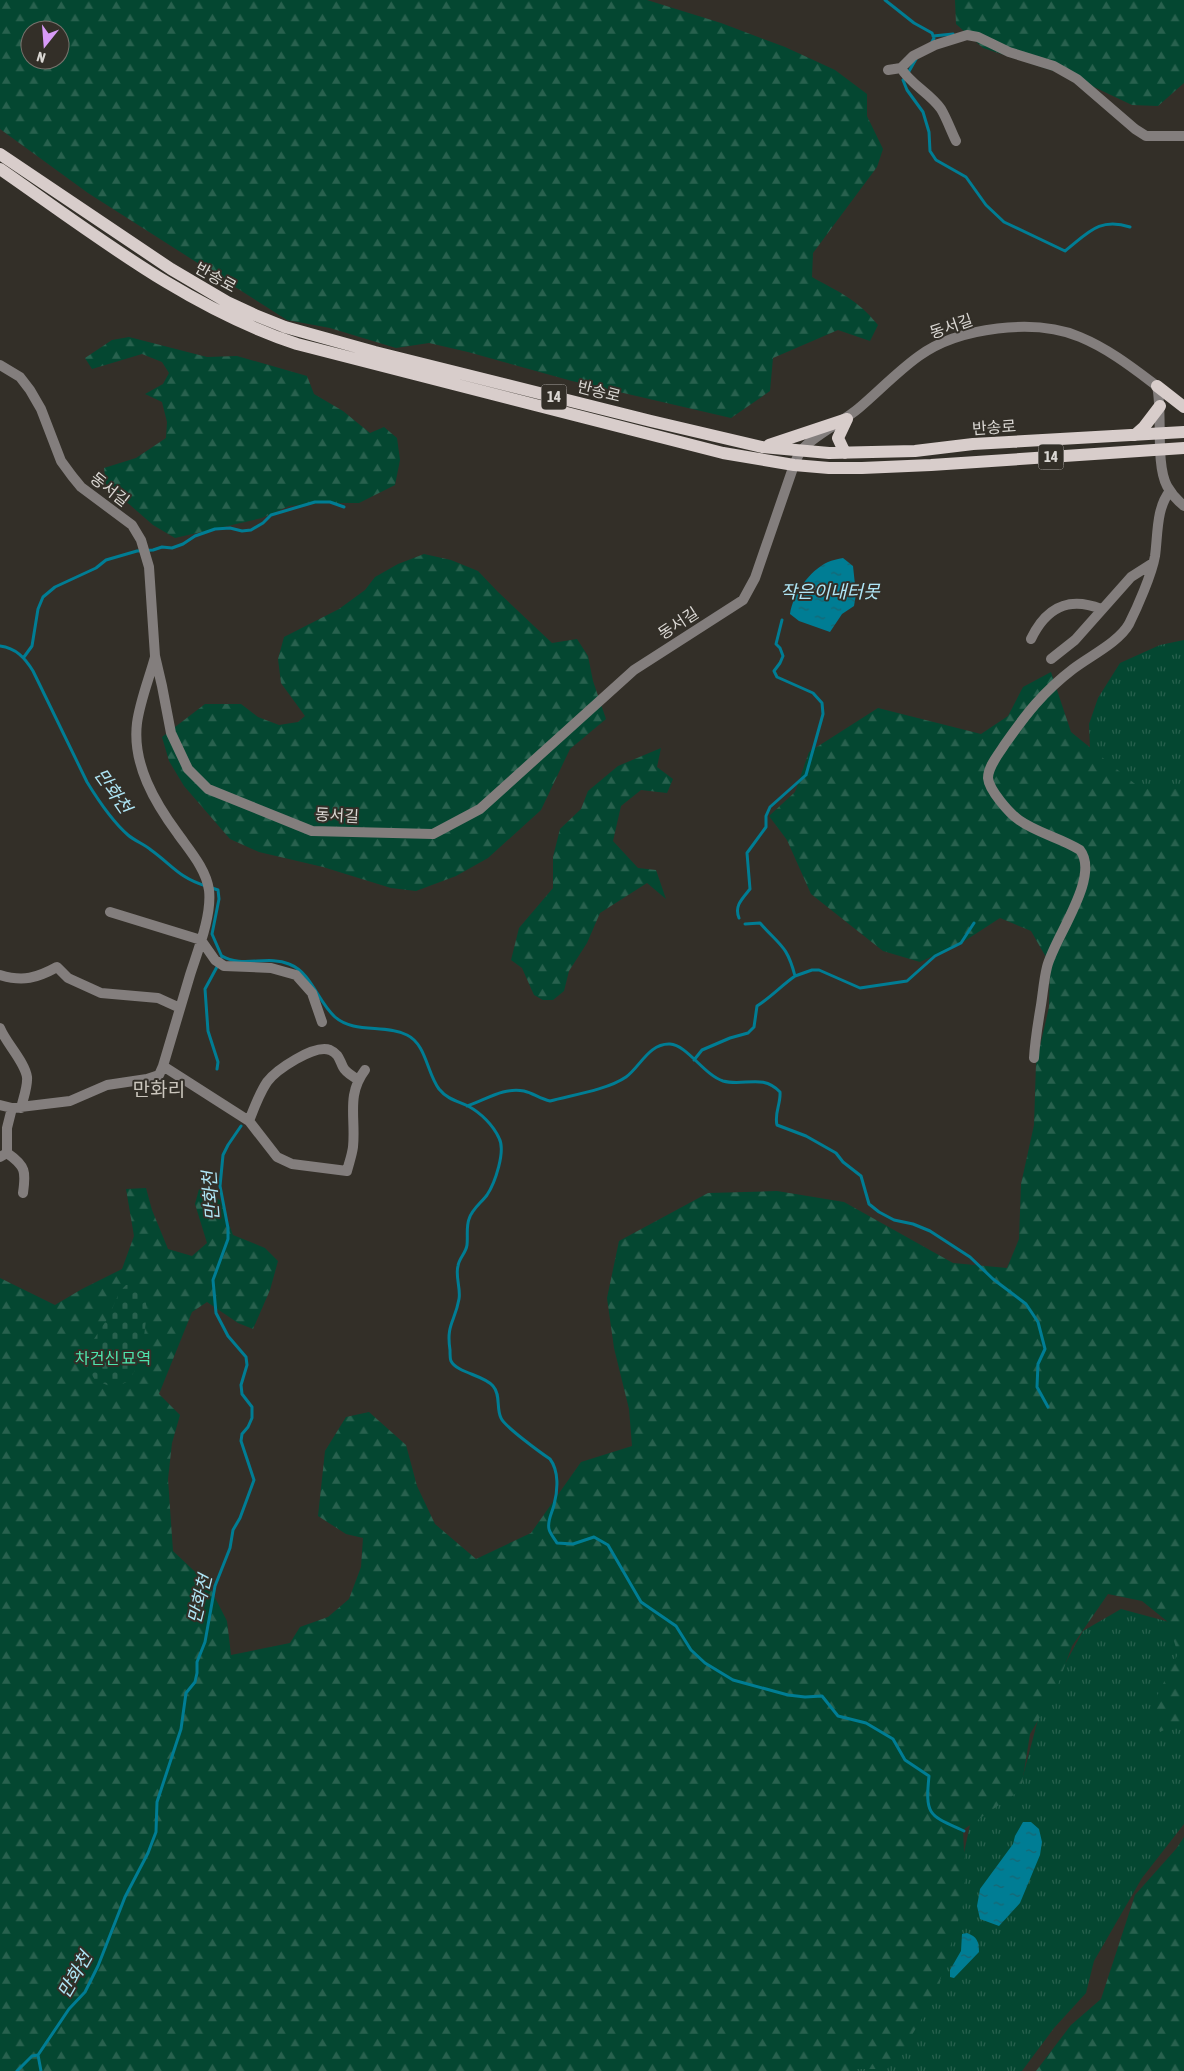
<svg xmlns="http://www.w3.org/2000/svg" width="1184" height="2071" font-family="'Asap Condensed','Noto Sans KR',sans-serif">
  <defs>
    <pattern id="grass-tufts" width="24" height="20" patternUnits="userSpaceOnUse" patternTransform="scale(1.25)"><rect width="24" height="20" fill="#044731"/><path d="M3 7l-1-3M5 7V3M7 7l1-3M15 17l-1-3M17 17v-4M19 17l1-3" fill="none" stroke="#28614e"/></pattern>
    <pattern id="forest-firs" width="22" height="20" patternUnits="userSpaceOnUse" patternTransform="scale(1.25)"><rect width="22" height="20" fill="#044731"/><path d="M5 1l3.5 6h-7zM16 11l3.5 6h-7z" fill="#28614e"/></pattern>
    <pattern id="cemetery-stones" width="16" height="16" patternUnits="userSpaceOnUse" patternTransform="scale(1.25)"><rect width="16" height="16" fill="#044731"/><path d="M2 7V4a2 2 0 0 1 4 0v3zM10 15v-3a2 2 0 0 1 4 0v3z" fill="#28614e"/></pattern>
    <pattern id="water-ripples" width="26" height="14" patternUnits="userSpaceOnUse" patternTransform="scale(1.25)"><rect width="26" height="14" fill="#007d94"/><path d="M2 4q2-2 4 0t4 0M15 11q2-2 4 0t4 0" fill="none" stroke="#1a6572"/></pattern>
  </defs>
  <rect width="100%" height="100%" fill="#332f28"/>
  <path fill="url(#grass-tufts)" d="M1184 640V796L1132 795 1091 774 1089 724 1098 698 1120 663 1160 645Z
    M1121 1609 1184 1626V1824L1142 1878 1094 1961 1086 1993 1054 2028 1022 2071H828L938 1972 970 1825 1023 1776 1041 1708 1083 1631Z"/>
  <path fill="url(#forest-firs)" fill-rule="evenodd" d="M0 0H647L721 23 785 47 835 70 867 94V116L883 149 877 167 813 253 812 277C840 293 856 298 878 325L870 341 838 330 773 358 770 391 731 418 572 381 468 352 429 343 396 348 330 328 287 320 88 193 0 129ZM30 30H60V60H30Z
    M955 0H1184V83L1158 106 1132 105 1075 78 983 48 956 24Z
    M129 337 207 357 237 356 307 376 314 394 343 411 370 433 384 427 397 438 400 460 395 485 359 503H324L289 506 262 518 175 538 153 525 106 484 104 468 136 458 166 438 167 422 162 402 145 394 163 384 169 373 162 362 142 354 92 369 85 358 112 340Z
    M424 554 451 560 478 571 498 592 552 643 577 639 588 656 593 681 606 719 570 749 541 810 488 858 456 876 416 891 391 888 323 867 259 852 230 839 184 786 169 761 162 737 205 704H241L258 717 279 725 298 722 305 716 281 683 278 659 284 637 339 609 365 590 375 577 398 564Z
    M1051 672 1071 732 1140 788 1184 789V1720L1160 1732 1152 1706 1178 1654 1168 1622 1142 1601 1108 1594 1072 1646 1056 1690 1030 1734 1021 1790 963 1830 966 1895 935 1997 904 2048 887 2069H855L851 2071H0V1278L55 1305 82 1289 122 1269 134 1236 126 1189 146 1188 152 1210 168 1249 192 1256 207 1243 195 1204 199 1189 220 1200 233 1235 265 1248 278 1261 270 1290 253 1329 238 1323 207 1302 192 1312 159 1394 180 1415 172 1443 168 1479 173 1551 208 1584 227 1621 231 1655 290 1643 300 1627 328 1617 349 1599 361 1567 363 1538 346 1534 318 1516 325 1451 346 1417 369 1412 406 1445 417 1486 435 1524 476 1559 531 1533 581 1462 632 1446 629 1409 614 1348 607 1298 619 1241 708 1193 777 1191 844 1202 953 1263 1007 1268 1019 1239 1021 1184 1034 1125 1036 1064 1049 1007 1050 964 1031 931 1000 918 963 942 920 962 883 951 811 894 787 840 769 816 795 792 809 752 878 708 981 734 1008 716 1023 687Z
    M661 748 657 767 673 779 667 793 641 790 621 806 613 841 638 868 656 870 666 899 647 883 600 913 587 943 569 971 564 991 553 1000H543L534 995 522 968 511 960 519 928 553 888V857L560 829 581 809 588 791 618 766Z
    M1184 1837V2071H1036L1071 2025 1101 1999 1135 1895 1176 1849Z"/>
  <path fill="url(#cemetery-stones)" d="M126 1285H134L144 1290 147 1311 144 1337 135 1370 128 1382 112 1387 95 1380 86 1365 92 1342 108 1318 120 1291Z"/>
  <path fill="url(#water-ripples)" d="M843 558 853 566 856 594 854 606 842 614 830 632 799 621 790 614C793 594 809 571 828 562 832 560 838 559 843 558Z
    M1023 1822H1031L1039 1829 1042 1842 1040 1855 1020 1903 999 1926 980 1919 977 1906 980 1889 1013 1844 1015 1836Z
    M967 1933C977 1937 979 1941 979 1952L954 1978 950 1977V1970L961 1951 962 1934Z"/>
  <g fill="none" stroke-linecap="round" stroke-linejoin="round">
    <path stroke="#007d94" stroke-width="3" d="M885 0 914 23 932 33 934 38 931 44
      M933 36 953 34
      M908 73 916 59
      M905 78 903 80 907 90 923 112 929 132 930 151 936 160 966 177 986 205 1004 222 1065 251C1088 233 1099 217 1130 227
      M0 646C16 648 25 658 33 671L87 782C98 800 112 821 128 835 135 841 144 844 151 850 172 865 179 878 206 886
      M24 657 32 646 38 609 43 597 55 587 96 568 106 560 137 551 153 550 162 547 172 548 183 544 195 536 215 529 230 528 242 531 251 530 263 523 271 515 315 502H330L344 507
      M212 888 218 890 219 899 212 934 222 957
      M739 918C734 906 742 899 750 889L747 853 766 827V816L770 807 806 775 823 714 822 703 813 693 777 677 774 671 780 663 783 656 780 648 776 644 782 620
      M222 956C241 968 268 955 289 964 312 973 317 1001 335 1017 354 1034 385 1024 407 1035 426 1044 427 1073 439 1089 447 1099 457 1101 468 1106 481 1113 493 1125 499 1138 506 1151 495 1183 487 1195 481 1203 472 1209 469 1219 466 1227 468 1237 467 1245 466 1253 459 1258 458 1266 455 1276 461 1289 459 1299 455 1322 446 1324 450 1350 450 1353 450 1359 451 1361 457 1373 484 1375 493 1386 501 1395 496 1408 501 1418 504 1426 541 1453 550 1459 559 1471 558 1490 554 1505 552 1513 547 1521 549 1529 550 1534 555 1539 557 1543L573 1544 594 1537 608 1545 641 1602 676 1626 691 1650 705 1663 733 1680 788 1695 805 1697 822 1696 838 1716 866 1723 893 1739 905 1760 929 1776C925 1816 929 1815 964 1831
      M795 976 812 970H819L860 988 907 981 935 956 961 943 974 923
      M694 1060 702 1050 730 1038 748 1033 754 1027 757 1006C771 997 781 986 795 976 787 945 780 946 760 923L745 924
      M217 1069 218 1062 208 1031 205 989 218 965
      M467 1106C486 1100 503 1087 524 1091 533 1093 540 1099 550 1101 572 1095 607 1090 626 1077 640 1067 649 1043 670 1044 687 1045 704 1075 723 1081 744 1087 762 1073 780 1092 781 1104 774 1113 777 1125L806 1136 836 1153 843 1162 861 1176 869 1204 879 1212 894 1220 913 1224 930 1231 970 1257 993 1279 1026 1304 1038 1322 1045 1349 1038 1364 1037 1387 1048 1407
      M17 2071 32 2056 38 2055
      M41 2071 38 2055 69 2009 85 1992 98 1966 125 1897 148 1853 156 1832 157 1802 181 1729 186 1693 195 1682 197 1673V1662L205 1642 215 1586 230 1548 233 1530 240 1518 254 1480 241 1441 242 1434 248 1427 252 1418V1407L242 1394 241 1385 247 1365 246 1357 228 1336 216 1313 213 1280 228 1239V1228L220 1186 223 1155 228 1145 241 1126"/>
    <path stroke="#837e7d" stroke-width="10" d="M901 68C909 83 931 94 941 109 947 119 951 131 956 141
      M888 70 901 68 913 56 935 45 967 35 978 37 1009 52 1054 66 1077 79 1135 129 1146 136H1184
      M0 365 20 377 30 390 41 409 61 461 72 476 81 487 132 525 141 540 149 567 155 656 162 686 171 733 188 769 208 789 312 831 433 834 480 809 634 670 743 600 755 578 794 465C796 460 798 455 801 451 812 436 843 422 859 408 879 391 898 371 919 356 959 327 1035 318 1080 337 1109 349 1133 368 1157 386 1163 413 1155 463 1167 486 1171 493 1178 501 1184 506
      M1031 639C1046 608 1068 596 1101 609
      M1051 659 1075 640 1131 577 1153 563
      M110 912 201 940 215 960 224 966 271 968 296 975 312 993 322 1022
      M0 975C23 982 37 978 57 967L68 978 101 993 158 998 180 1008
      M0 1028C6 1043 25 1062 27 1077 28 1086 23 1099 21 1108
      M1034 1058C1035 1040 1038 1023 1041 1005 1043 992 1044 979 1047 967 1054 938 1101 877 1080 850 1061 838 1037 833 1019 820 1009 813 989 790 988 778 988 766 999 754 1005 744 1026 714 1043 692 1073 669 1090 656 1119 642 1129 624 1137 608 1152 574 1155 556 1158 535 1156 508 1170 491
      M163 1066 249 1121 277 1157 292 1164 347 1171C349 1163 352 1155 353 1147 356 1118 346 1095 365 1070
      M0 1105 12 1108 70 1101 107 1085 147 1079 159 1075 163 1066C172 1035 181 1005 190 975 198 950 212 915 209 890 206 869 190 851 178 834 155 803 132 764 137 723 140 701 149 679 155 657
      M249 1121C254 1108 259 1094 267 1082 276 1070 314 1044 330 1050 339 1054 339 1059 343 1067 346 1073 353 1076 358 1080
      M7 1153C26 1166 26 1172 23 1193
      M0 1157 7 1153V1128L12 1108"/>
    <path stroke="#d8cdcb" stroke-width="12" d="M0 154 171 269 227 302 255 315 285 327 375 352 651 421 762 447 829 453 915 451 973 444 1184 432
      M0 169C94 234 187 308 297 344L723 453 794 465 829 468H862L931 465 1184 448
      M1157 386 1184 407
      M1135 435 1144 427 1160 406
      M769 445 847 419
      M845 453 838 438 847 419"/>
  </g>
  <g text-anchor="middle" stroke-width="4" stroke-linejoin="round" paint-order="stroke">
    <g fill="#332f28" stroke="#a8a5a0" stroke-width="1">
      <rect x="541.5" y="384.5" width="25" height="25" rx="4"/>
      <rect x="1038.5" y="444.5" width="25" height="25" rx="4"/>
    </g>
    <g font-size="15" font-weight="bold" fill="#dad7d3">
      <text x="554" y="402">14</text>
      <text x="1051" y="462">14</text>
    </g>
    <g font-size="16" fill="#dad7d3" stroke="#332f28">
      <text transform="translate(216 277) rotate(29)" y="6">반송로</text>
      <text transform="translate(951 326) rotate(-19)" y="6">동서길</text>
      <text transform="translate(599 391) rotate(14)" y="6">반송로</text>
      <text transform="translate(994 427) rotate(-4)" y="6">반송로</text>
      <text transform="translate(110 489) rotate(38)" y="6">동서길</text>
      <text transform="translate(678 623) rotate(-33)" y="6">동서길</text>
      <text transform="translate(337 815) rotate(3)" y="6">동서길</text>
    </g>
    <g font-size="16" fill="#4ee5ad" stroke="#332f28">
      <text x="113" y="1364">차건신 묘역</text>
    </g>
    <g font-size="18" font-style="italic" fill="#afe6f6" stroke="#332f28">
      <text x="830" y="598">작은이내터못</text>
      <text transform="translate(113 791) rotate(55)" y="6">만화천</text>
      <text transform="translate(211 1196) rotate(-94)" y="6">만화천</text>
      <text transform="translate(200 1599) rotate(-76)" y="6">만화천</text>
      <text transform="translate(75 1975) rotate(-60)" y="6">만화천</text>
    </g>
    <g font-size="19" fill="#cbc6bd" stroke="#332f28">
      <text x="159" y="1096">만화리</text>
    </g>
  </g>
  <g transform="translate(45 45) rotate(197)"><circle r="24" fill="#332f28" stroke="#76726c"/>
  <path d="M0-4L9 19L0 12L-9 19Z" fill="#d89bf8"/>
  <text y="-8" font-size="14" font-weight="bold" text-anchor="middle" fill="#dad7d3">N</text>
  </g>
</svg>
